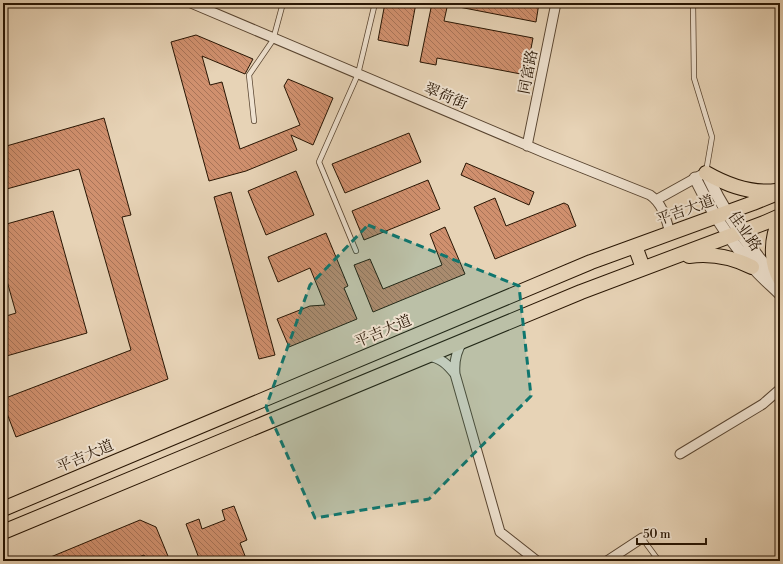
<svg xmlns="http://www.w3.org/2000/svg" width="783" height="564" font-family="'Libre Bodoni','Noto Serif SC',serif">
  <defs>
    <pattern id="building-back-hatch" width="6" height="6" patternUnits="userSpaceOnUse"><rect width="6" height="6" fill="#d0906e"/><path d="M-1 5l2 2M0 0l6 6M5-1l2 2" fill="none" stroke="#a97458"/></pattern>
  </defs>
  <rect width="100%" height="100%" fill="#e7d3b6"/>
  <filter id="stains"><feTurbulence type="fractalNoise" baseFrequency=".005" numOctaves="4"/><feColorMatrix values="0 0 0 0 .2 0 0 0 0 .09 0 0 0 0 .02 0 0 0 .5 -.17"/></filter>
  <radialGradient id="worn" r=".72"><stop offset=".6" stop-color="#630" stop-opacity="0"/><stop offset="1" stop-color="#630" stop-opacity=".3"/></radialGradient>
  <path fill="url(#building-back-hatch)" stroke="#281503" d="M385 3H416L408 46 378 40Z
    M432 3H448L444 21 533 38 526 75 437 58 436 65 420 62Z
    M459 3H539L536 22 459 7Z
    M196 35 253 59 245 74 202 56 210 85 222 82 240 149 300 125 284 86 288 79 333 98 313 145 291 135 297 150 246 171 209 181 171 42Z
    M104 118 131 215 122 217 168 379 16 437 3 403V399L131 350 79 169 3 190V147Z
    M409 133 421 162 345 193 332 164Z
    M466 163 534 192 529 205 461 175Z
    M296 171 314 215 266 235 248 191Z
    M428 180 440 209 364 240 352 211Z
    M231 192 275 355 259 359 214 197Z
    M495 198 506 226 564 203 568 205 576 226 495 259 474 207Z
    M53 211 87 333 3 357V317L16 313 3 267V225Z
    M445 227 465 274 373 312 354 265 370 259 383 289 442 265 430 234Z
    M326 233 348 286 344 288 357 319 289 347 277 319 310 306 325 305 310 268 278 282 268 257Z
    M234 506 247 540 240 543 247 561H200L186 524 199 519 202 529 225 520 222 510Z
    M140 520 156 527 170 561H147L144 555 130 561H41Z"/>
  <g fill="none" stroke-linecap="round" stroke-linejoin="round">
    <defs>
      <path id="service" d="M693 3 694 78 712 137 706 172
        M254 121 249 75 273 40 283 3
        M356 251 319 162 358 74 375 3
        M642 538 659 561"/>
      <path id="minor" d="M191 3 545 153 650 195C663 204 666 219 670 233
        M527 146 556 3
        M656 200 701 175
        M463 341C456 351 454 362 455 374L500 532 537 561
        M428 356C441 358 447 364 455 374
        M680 454 763 404 780 389
        M607 561 642 538"/>
      <path id="tertiary" d="M706 173C724 212 748 248 778 279
        M695 178C709 207 730 241 752 266 760 276 771 285 780 294"/>
      <path id="primary" d="M706 173C727 185 751 194 776 191
        M780 220C771 237 770 262 780 279
        M635 246 643 268
        M689 256C711 253 732 257 752 267
        M3 509 591 262 753 203 780 192
        M3 532 581 292 764 223 780 216"/>
    </defs>
    <use href="#service" stroke="#584430" stroke-width="6"/>
    <use href="#minor" stroke="#584430" stroke-width="11"/>
    <use href="#tertiary" stroke="#584430" stroke-width="13"/>
    <use href="#primary" stroke="#281503" stroke-width="16"/>
    <use href="#service" stroke="#efe2d0" stroke-width="4.5"/>
    <use href="#minor" stroke="#efe2d0" stroke-width="9"/>
    <use href="#tertiary" stroke="#efe2d0" stroke-width="11"/>
    <use href="#primary" stroke="#e7d3b6" stroke-width="14"/>
  </g>
  <path fill="#0f766e" fill-opacity="0.2" stroke="#0f766e" stroke-width="3" stroke-dasharray="8 5" stroke-linejoin="round" d="M368 225 519 286 531 396 429 499 315 518 266 407 310 285Z"/>
  <g text-anchor="middle" stroke-width="4" stroke-linejoin="round" paint-order="stroke">
    <g font-size="15" fill="#281503" stroke="#efe2d0">
      <text transform="translate(528 72) rotate(-79)" y="5">同富路</text>
      <text transform="translate(446 96) rotate(23)" y="5">翠荷街</text>
      <text transform="translate(685 210) rotate(-20)" y="5">平吉大道</text>
      <text transform="translate(745 231) rotate(55)" y="5">佳业路</text>
      <text transform="translate(383 331) rotate(-23)" y="5">平吉大道</text>
      <text transform="translate(85 456) rotate(-23)" y="5">平吉大道</text>
    </g>
  </g>
  <rect width="783" height="564" fill="none" stroke="#e7d3b6" stroke-width="16"/>
  <rect x="4" y="4" width="775" height="556" fill="none" stroke="#281503" stroke-width="2"/>
  <rect x="8" y="8" width="767" height="548" fill="none" stroke="#281503"/>
  <path d="M637 538v6h69v-6" fill="none" stroke="#281503" stroke-width="2"/>
  <text x="643" y="538" font-size="12" fill="#281503" stroke="#efe2d0" stroke-width="3" paint-order="stroke">50 m</text>
  <rect width="100%" height="100%" filter="url(#stains)"/>
  <rect width="100%" height="100%" fill="url(#worn)"/>
</svg>
